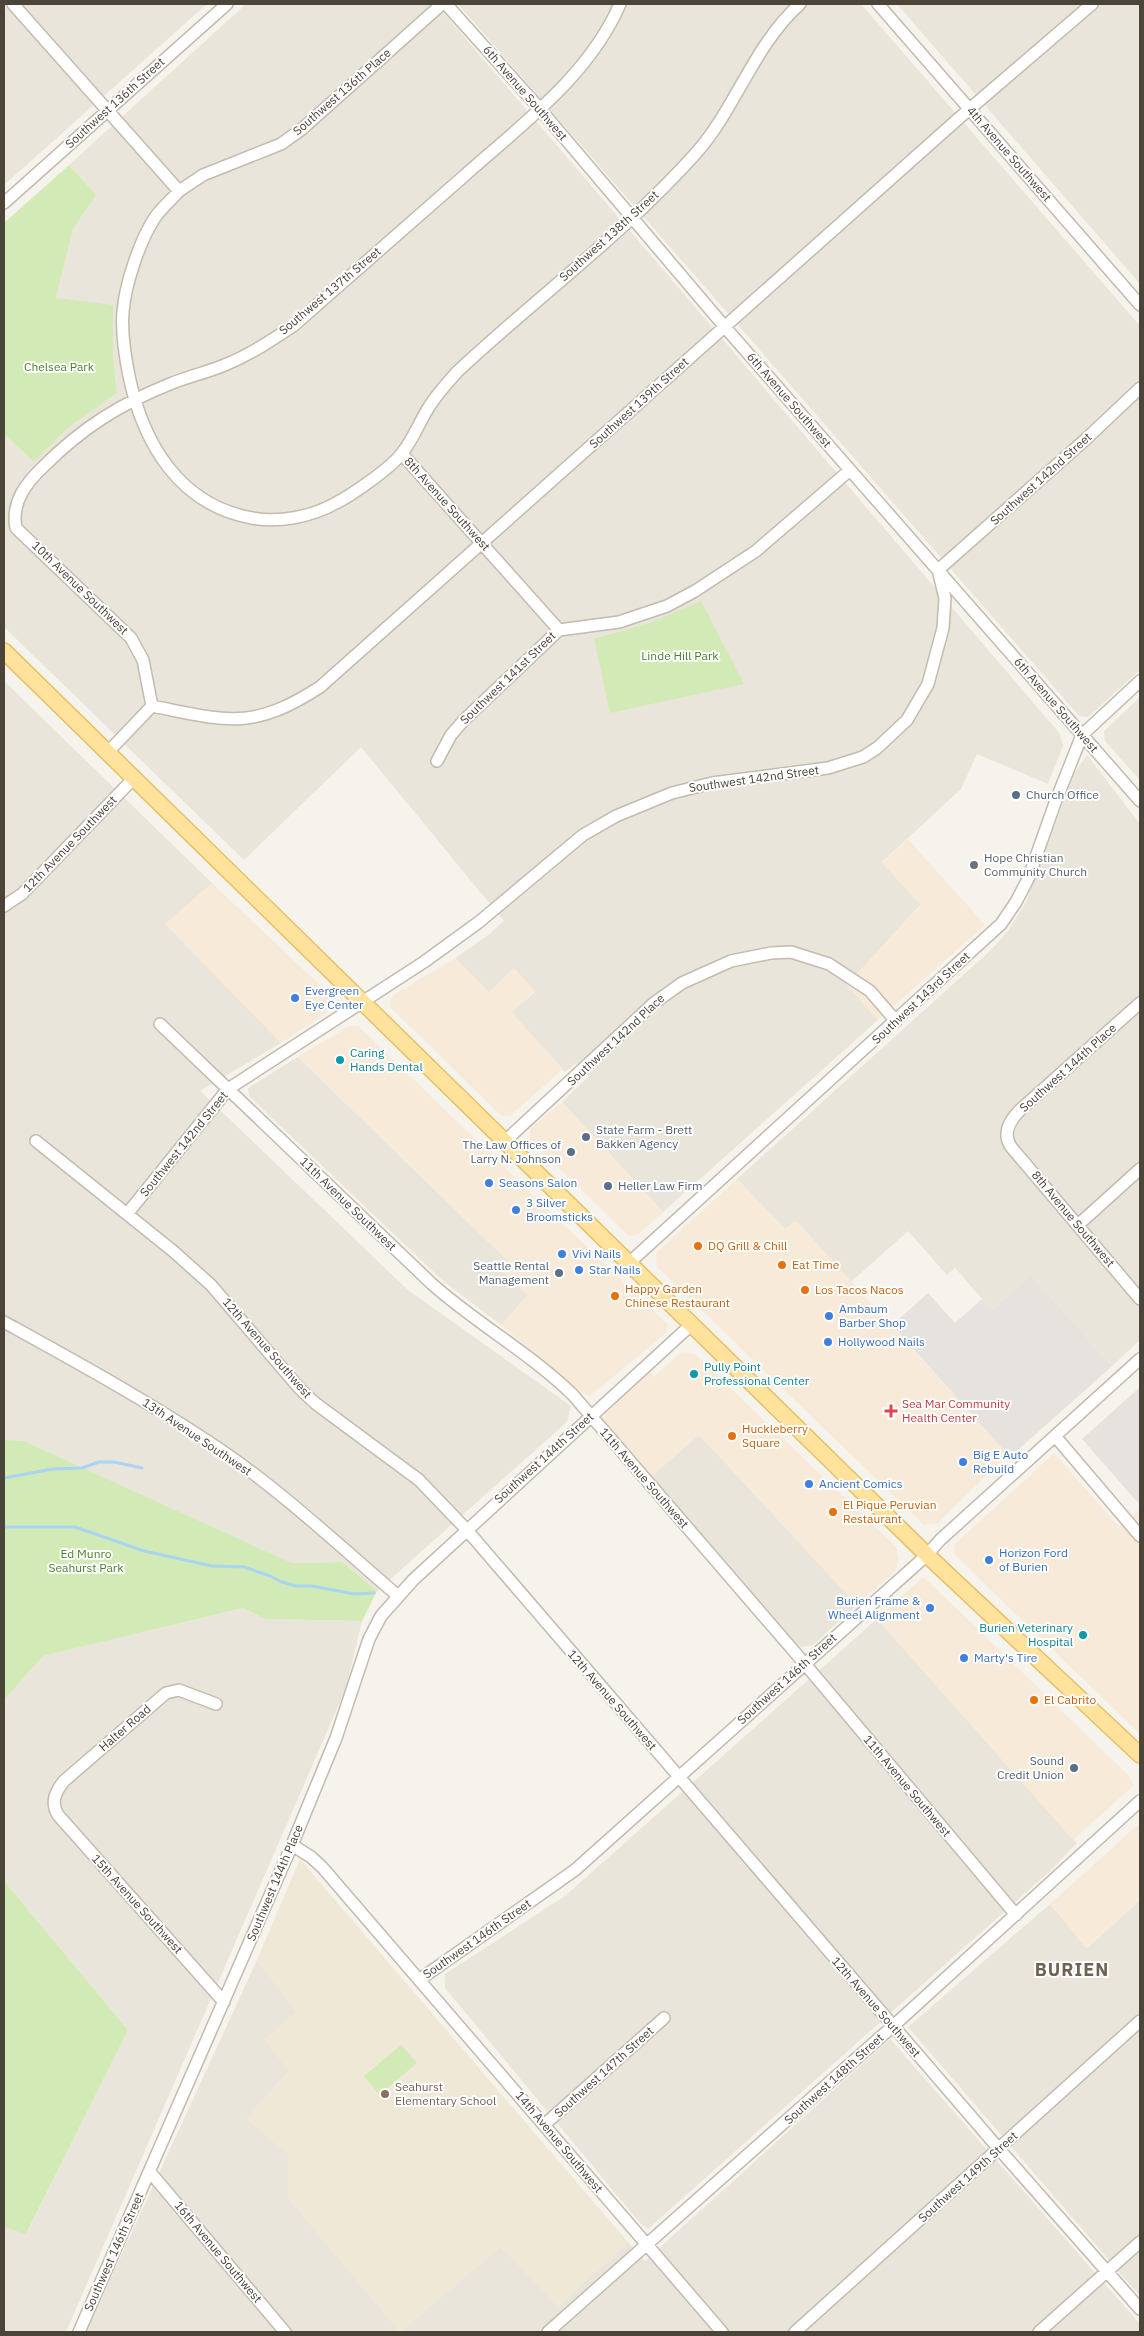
<svg xmlns="http://www.w3.org/2000/svg" width="1144" height="2336" font-family="'IBM Plex Sans',sans-serif">
  <rect width="100%" height="100%" fill="#f6f3ec"/>
  <path fill="#eae5da" d="M4 4H207L4 185Z
    M246 4H436L1060 734 1063 746 1048 784 977 754 961 789 882 862 921 904 847 985 878 1020 663 1212 562 1102 589 1076 576 1063 565 1072 511 1012 535 992H489L455 958 487 936 504 921 361 747 244 860 4 627V434L34 462 69 427 117 393 113 357 56 298 73 229 96 195 69 165Z
    M458 4H861L1140 326V670L1088 717 1079 716Z
    M897 4H1140V284Z
    M4 681 212 883 166 924 281 1043 200 1091 408 1290 571 1406 567 1422 377 1591 342 1562 292 1563 24 1441 4 1440Z
    M1140 697V780L1105 741 1104 731Z
    M1087 755 1140 824V1340L1112 1366 1031 1275 992 1310 955 1268 947 1275 908 1231 851 1282 800 1225 795 1221 786 1230 737 1179 991 950 1008 931 1026 902 1074 774Z
    M298 1057 510 1263 502 1270 528 1295 501 1325 443 1281 249 1096 248 1088Z
    M699 1434 857 1605 813 1645 801 1647 796 1645 651 1477Z
    M243 1608 266 1619 362 1621 346 1688 66 2332H4V2227L27 2233 128 2030 4 1881V1700L43 1656Z
    M877 1619 1077 1843 1051 1870 648 2229 640 2223 445 1988V1974L565 1896Z
    M1140 1900V2296L908 2027 1050 1904 1087 1948Z
    M257 1960 297 2012 289 2071 247 2118 289 2155 288 2197 400 2332H86Z
    M890 2039 1140 2324V2332H400L501 2246 558 2306 628 2242 645 2261Z"/>
  <path fill="#f7ead8" d="M908 839 985 925 878 1020 847 985 921 905 882 863Z
    M212 883 328 993 331 1004 327 1013 281 1043 165 924Z
    M455 958 489 992 514 968 535 991 511 1012 563 1069 510 1116H502L390 1007V1000L395 994Z
    M349 1026H358L668 1325 666 1333 590 1396 581 1392 501 1325 528 1295 501 1270 510 1263 298 1057Z
    M562 1102 663 1212 639 1234 629 1236 530 1140V1129Z
    M737 1179 785 1229 795 1221 800 1225 1008 1454 938 1523 924 1525 658 1268 656 1261 657 1252Z
    M681 1352 695 1354 896 1547 899 1560 896 1570 857 1605 699 1435 651 1477 603 1423V1418L606 1413 650 1372 654 1377Z
    M1054 1453 1119 1527 1140 1509V1734L954 1554 955 1544Z
    M922 1578 926 1579 1130 1777 1133 1786 1073 1840 877 1619Z
    M1140 1823V1900L1086 1948 1050 1904Z"/>
  <path fill="#e6e2dd" d="M1031 1275 1112 1366 1010 1457 892 1325 928 1293 955 1323 982 1299 992 1310Z
    M1140 1387V1505L1082 1439Z"/>
  <path fill="#efe8d6" d="M300 1859 628 2242 558 2306 500 2247 400 2332 288 2197V2154L247 2118 289 2071 264 2040 296 2012 257 1960Z"/>
  <path fill="#d2eab5" d="M69 165 96 195 73 229 56 298 113 305V357L117 393 69 427 34 462 4 434V223Z
    M701 601 744 684 610 713 594 639 650 623Z
    M4 1440 24 1441 292 1563 342 1562 377 1591 362 1621 266 1619 243 1608 43 1656 4 1700Z
    M4 1881 128 2030 26 2234 4 2227Z
    M401 2045 417 2063 379 2095 364 2076Z"/>
  <g fill="none" stroke-linecap="round" stroke-linejoin="round">
    <path stroke="#a9d4f2" stroke-width="3" d="M4 1478 53 1469 82 1468 99 1462H114L142 1468
      M4 1527H75L144 1551 212 1566 244 1567 270 1576 282 1582 296 1586H312L354 1594 374 1593"/>
    <defs>
      <path id="minor" d="M13 4 179 191C172 199 163 207 156 216 140 239 125 285 123 312 121 333 125 356 129 376 143 443 179 505 252 518 279 523 311 517 336 503 352 495 392 467 402 453 415 437 421 417 433 401 440 391 449 381 457 372 536 298 625 233 697 152 737 106 754 45 800 4
        M446 4 540 109 724 326 1140 801
        M878 4 1140 305
        M179 191 203 175 281 144 302 129 442 4
        M4 203 227 4
        M402 454 559 630
        M152 706C227 721 252 731 320 687L958 119 1092 4
        M108 752 152 706 143 660 131 638 16 528C11 502 26 483 44 466 82 428 120 404 170 384 189 376 209 372 227 364 251 354 272 340 293 326 350 276 407 226 464 176 521 125 589 76 620 4
        M437 761 451 735 464 720 559 630 619 622 667 606 695 591 756 551 850 470
        M4 906 22 894 134 778
        M1140 1003 1021 1109C1010 1120 1001 1134 1012 1148L1140 1299
        M160 1024 432 1284C477 1324 530 1353 573 1395L805 1664 1016 1915
        M36 1141 173 1251 211 1285 300 1389 315 1403 419 1480 466 1529 999 2149 1140 2309
        M504 1142 654 1003 682 983 731 961 771 953 791 952 829 964 870 991 896 1021
        M127 1214 228 1089 424 962 479 922 583 835 616 816 672 793 712 783 828 768 863 757 877 748 907 720 928 684 943 628 945 598 938 570 1086 439 1140 388
        M1078 1225 1140 1169
        M629 1263 1001 924 1016 902 1028 879 1055 803 1082 735 1140 681
        M4 1322C80 1364 157 1406 228 1455 288 1497 342 1548 397 1595
        M1055 1436 1140 1536
        M216 1704 179 1690 166 1693 64 1781C56 1791 50 1802 58 1815L224 2002
        M292 1845 311 1857 322 1867 722 2332
        M419 1980 575 1870 927 1555 940 1540 1140 1359
        M544 2125 664 2018
        M150 2172 285 2332
        M79 2332 292 1845 336 1738 369 1639 381 1616 413 1580 692 1324
        M548 2332 902 2018 1140 1801
        M795 2332 1140 2021
        M1039 2332 1140 2242"/>
      <path id="major" d="M4 651 927 1555 1140 1755"/>
    </defs>
    <use href="#minor" stroke="#c2bbae" stroke-width="14"/>
    <use href="#major" stroke="#e6c16a" stroke-width="18"/>
    <use href="#minor" stroke="#fff" stroke-width="11"/>
    <use href="#major" stroke="#ffe39c" stroke-width="15"/>
  </g>
  <g fill="#5c6f8a" stroke="#fff" stroke-width="2">
    <circle cx="1016" cy="795" r="5"/>
    <circle cx="586" cy="1137" r="5"/>
    <circle cx="571" cy="1152" r="5"/>
    <circle cx="608" cy="1186" r="5"/>
    <circle cx="559" cy="1273" r="5"/>
    <circle cx="1074" cy="1768" r="5"/>
  </g>
  <circle fill="#6b7280" stroke="#fff" stroke-width="2" cx="974" cy="865" r="5"/>
  <g fill="#3f7fe0" stroke="#fff" stroke-width="2">
    <circle cx="295" cy="998" r="5"/>
    <circle cx="489" cy="1183" r="5"/>
    <circle cx="516" cy="1210" r="5"/>
    <circle cx="562" cy="1254" r="5"/>
    <circle cx="579" cy="1270" r="5"/>
    <circle cx="829" cy="1316" r="5"/>
    <circle cx="828" cy="1342" r="5"/>
    <circle cx="963" cy="1462" r="5"/>
    <circle cx="809" cy="1484" r="5"/>
    <circle cx="989" cy="1560" r="5"/>
    <circle cx="930" cy="1608" r="5"/>
    <circle cx="964" cy="1658" r="5"/>
  </g>
  <g fill="#0f9aa8" stroke="#fff" stroke-width="2">
    <circle cx="340" cy="1060" r="5"/>
    <circle cx="694" cy="1374" r="5"/>
    <circle cx="1083" cy="1635" r="5"/>
  </g>
  <g fill="#e8710a" stroke="#fff" stroke-width="2">
    <circle cx="698" cy="1246" r="5"/>
    <circle cx="782" cy="1265" r="5"/>
    <circle cx="805" cy="1290" r="5"/>
    <circle cx="615" cy="1296" r="5"/>
    <circle cx="732" cy="1436" r="5"/>
    <circle cx="833" cy="1512" r="5"/>
    <circle cx="1034" cy="1700" r="5"/>
  </g>
  <path fill="#e0444e" stroke="#fff" stroke-width="2" d="M888.5 1403.5h5v5h5v5h-5v5h-5v-5h-5v-5h5z"/>
  <circle fill="#8d6e63" stroke="#fff" stroke-width="2" cx="385" cy="2094" r="5"/>
  <g text-anchor="middle" stroke-width="4" stroke-linejoin="round" paint-order="stroke">
    <g font-size="12" fill="#4b4439" stroke="#fff">
      <text transform="translate(342 92) rotate(-41)" y="4">Southwest 136th Place</text>
      <text transform="translate(525 93) rotate(49)" y="4">6th Avenue Southwest</text>
      <text transform="translate(115 103) rotate(-42)" y="4">Southwest 136th Street</text>
      <text transform="translate(1009 154) rotate(49)" y="4">4th Avenue Southwest</text>
      <text transform="translate(609 236) rotate(-42)" y="4">Southwest 138th Street</text>
      <text transform="translate(330 291) rotate(-40)" y="4">Southwest 137th Street</text>
      <text transform="translate(789 400) rotate(49)" y="4">6th Avenue Southwest</text>
      <text transform="translate(639 403) rotate(-42)" y="4">Southwest 139th Street</text>
      <text transform="translate(1041 479) rotate(-42)" y="4">Southwest 142nd Street</text>
      <text transform="translate(447 504) rotate(48)" y="4">8th Avenue Southwest</text>
      <text transform="translate(80 588) rotate(44)" y="4">10th Avenue Southwest</text>
      <text transform="translate(508 678) rotate(-44)" y="4">Southwest 141st Street</text>
      <text transform="translate(1056 705) rotate(49)" y="4">6th Avenue Southwest</text>
      <text transform="translate(754 779) rotate(-8)" y="4">Southwest 142nd Street</text>
      <text transform="translate(70 844) rotate(-46)" y="4">12th Avenue Southwest</text>
      <text transform="translate(921 998) rotate(-43)" y="4">Southwest 143rd Street</text>
      <text transform="translate(616 1040) rotate(-43)" y="4">Southwest 142nd Place</text>
      <text transform="translate(1068 1068) rotate(-42)" y="4">Southwest 144th Place</text>
      <text transform="translate(184 1144) rotate(-51)" y="4">Southwest 142nd Street</text>
      <text transform="translate(348 1204) rotate(44)" y="4">11th Avenue Southwest</text>
      <text transform="translate(1073 1219) rotate(50)" y="4">8th Avenue Southwest</text>
      <text transform="translate(267 1348) rotate(49)" y="4">12th Avenue Southwest</text>
      <text transform="translate(197 1437) rotate(34)" y="4">13th Avenue Southwest</text>
      <text transform="translate(544 1458) rotate(-42)" y="4">Southwest 144th Street</text>
      <text transform="translate(644 1478) rotate(49)" y="4">11th Avenue Southwest</text>
      <text transform="translate(787 1679) rotate(-42)" y="4">Southwest 146th Street</text>
      <text transform="translate(612 1700) rotate(49)" y="4">12th Avenue Southwest</text>
      <text transform="translate(125 1728) rotate(-41)" y="4">Halter Road</text>
      <text transform="translate(907 1786) rotate(50)" y="4">11th Avenue Southwest</text>
      <text transform="translate(275 1883) rotate(-67)" y="4">Southwest 144th Place</text>
      <text transform="translate(137 1904) rotate(48)" y="4">15th Avenue Southwest</text>
      <text transform="translate(477 1939) rotate(-35)" y="4">Southwest 146th Street</text>
      <text transform="translate(876 2007) rotate(49)" y="4">12th Avenue Southwest</text>
      <text transform="translate(604 2072) rotate(-42)" y="4">Southwest 147th Street</text>
      <text transform="translate(834 2079) rotate(-42)" y="4">Southwest 148th Street</text>
      <text transform="translate(559 2142) rotate(50)" y="4">14th Avenue Southwest</text>
      <text transform="translate(968 2177) rotate(-42)" y="4">Southwest 149th Street</text>
      <text transform="translate(114 2252) rotate(-66)" y="4">Southwest 146th Street</text>
      <text transform="translate(218 2252) rotate(50)" y="4">16th Avenue Southwest</text>
    </g>
    <g font-size="12" fill="#4a7f2a" stroke="#fff">
      <text x="59" y="371">Chelsea Park</text>
      <text x="680" y="660">Linde Hill Park</text>
      <text x="86" y="1558">Ed Munro<tspan x="86" dy="14">Seahurst Park</tspan></text>
    </g>
    <g font-size="12" fill="#4e5e75" stroke="#fff" text-anchor="start">
      <text x="1026" y="799">Church Office</text>
      <text x="596" y="1134">State Farm - Brett<tspan x="596" dy="14">Bakken Agency</tspan></text>
      <text x="561" y="1149" text-anchor="end">The Law Offices of<tspan x="561" dy="14">Larry N. Johnson</tspan></text>
      <text x="618" y="1190">Heller Law Firm</text>
      <text x="549" y="1270" text-anchor="end">Seattle Rental<tspan x="549" dy="14">Management</tspan></text>
      <text x="1064" y="1765" text-anchor="end">Sound<tspan x="1064" dy="14">Credit Union</tspan></text>
    </g>
    <g font-size="12" fill="#5b616d" stroke="#fff" text-anchor="start">
      <text x="984" y="862">Hope Christian<tspan x="984" dy="14">Community Church</tspan></text>
    </g>
    <g font-size="12" fill="#366cbe" stroke="#fff" text-anchor="start">
      <text x="305" y="995">Evergreen<tspan x="305" dy="14">Eye Center</tspan></text>
      <text x="499" y="1187">Seasons Salon</text>
      <text x="526" y="1207">3 Silver<tspan x="526" dy="14">Broomsticks</tspan></text>
      <text x="572" y="1258">Vivi Nails</text>
      <text x="589" y="1274">Star Nails</text>
      <text x="839" y="1313">Ambaum<tspan x="839" dy="14">Barber Shop</tspan></text>
      <text x="838" y="1346">Hollywood Nails</text>
      <text x="973" y="1459">Big E Auto<tspan x="973" dy="14">Rebuild</tspan></text>
      <text x="819" y="1488">Ancient Comics</text>
      <text x="999" y="1557">Horizon Ford<tspan x="999" dy="14">of Burien</tspan></text>
      <text x="920" y="1605" text-anchor="end">Burien Frame &amp;<tspan x="920" dy="14">Wheel Alignment</tspan></text>
      <text x="974" y="1662">Marty's Tire</text>
    </g>
    <g font-size="12" fill="#0d838f" stroke="#fff" text-anchor="start">
      <text x="350" y="1057">Caring<tspan x="350" dy="14">Hands Dental</tspan></text>
      <text x="704" y="1371">Pully Point<tspan x="704" dy="14">Professional Center</tspan></text>
      <text x="1073" y="1632" text-anchor="end">Burien Veterinary<tspan x="1073" dy="14">Hospital</tspan></text>
    </g>
    <g font-size="12" fill="#c56008" stroke="#fff" text-anchor="start">
      <text x="708" y="1250">DQ Grill &amp; Chill</text>
      <text x="792" y="1269">Eat Time</text>
      <text x="625" y="1293">Happy Garden<tspan x="625" dy="14">Chinese Restaurant</tspan></text>
      <text x="815" y="1294">Los Tacos Nacos</text>
      <text x="742" y="1433">Huckleberry<tspan x="742" dy="14">Square</tspan></text>
      <text x="843" y="1509">El Pique Peruvian<tspan x="843" dy="14">Restaurant</tspan></text>
      <text x="1044" y="1704">El Cabrito</text>
    </g>
    <g font-size="12" fill="#be3a42" stroke="#fff" text-anchor="start">
      <text x="902" y="1408">Sea Mar Community<tspan x="902" dy="14">Health Center</tspan></text>
    </g>
    <g font-size="12" fill="#785e54" stroke="#fff" text-anchor="start">
      <text x="395" y="2091">Seahurst<tspan x="395" dy="14">Elementary School</tspan></text>
    </g>
    <g font-size="18" font-weight="bold" letter-spacing="1" fill="#6e6250" stroke="#fff">
      <text x="1072" y="1976">BURIEN</text>
    </g>
  </g>
  <rect width="1144" height="2336" fill="none" stroke="#4b4439" stroke-width="10"/>
</svg>
